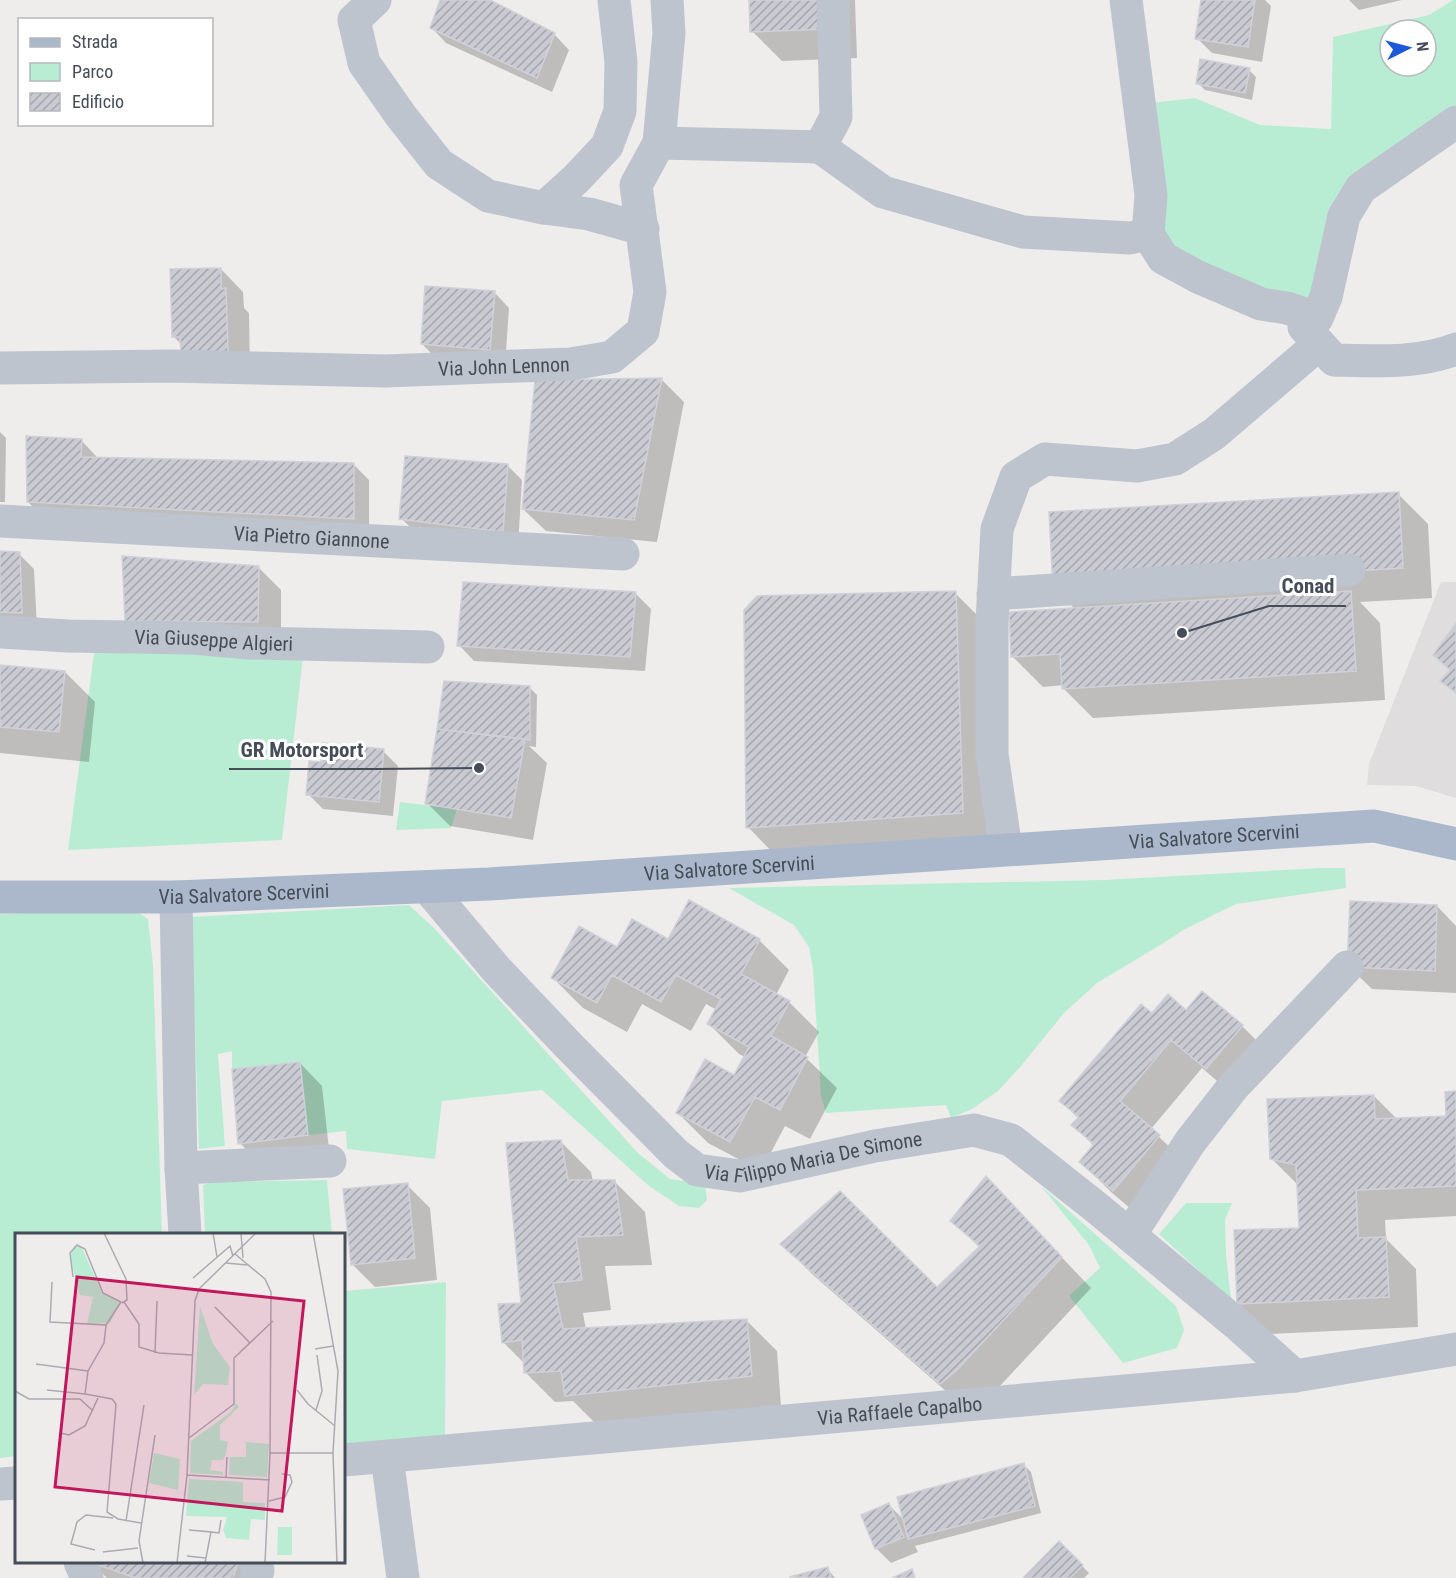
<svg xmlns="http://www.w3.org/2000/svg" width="1456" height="1578" font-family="'Roboto Condensed',sans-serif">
  <defs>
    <pattern id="building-hatch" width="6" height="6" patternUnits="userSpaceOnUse" patternTransform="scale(1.5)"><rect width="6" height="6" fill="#c9cad2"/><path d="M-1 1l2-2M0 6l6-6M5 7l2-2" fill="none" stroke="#a5a6ad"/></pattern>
  </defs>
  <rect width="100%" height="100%" fill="#efecec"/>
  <path fill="#e0ddde" d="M1441 582H1456V798L1416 786 1367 785 1369 764Z"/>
  <path fill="#b9edd3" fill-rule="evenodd" d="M1453 0H1456V122L1361 188 1317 318 1163 258 1141 104 1195 98 1260 125 1331 129 1333 37 1429 15ZM1390 30H1426V66H1390Z
    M95 646 303 657 282 840 68 850Z
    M400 802 457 809 451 828 396 830Z
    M1320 868H1345L1346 888 1236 904 1185 929 1162 944 1097 983 1064 1013 1021 1066 998 1091 972 1109 951 1118 946 1105 826 1113 821 1095 813 969 809 947 794 925 729 888 1104 880Z
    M409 905 434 928 638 1153 670 1179 705 1184 707 1200 699 1208 679 1206 649 1186 542 1090 442 1101 435 1159 347 1149 346 1131 308 1135 300 1062 232 1069V1051L218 1054 225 1146 199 1149 191 917Z
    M93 910 139 913 148 919 153 965 162 1234H16V1456L0 1458V914Z
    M327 1180 332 1234H205L203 1185 212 1182Z
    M1041 1186 1176 1306 1184 1330 1177 1348 1123 1363 1069 1296 1100 1268 1089 1245Z
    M1186 1203H1232L1225 1220 1226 1255 1231 1300 1159 1234Z
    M446 1282 445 1439 344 1445V1291Z"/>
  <path fill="#0003" d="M442 0H487L554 34 569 50 552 92 446 43 431 27Z
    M751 0H855L857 58 782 61 752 31Z
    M1203 0H1265L1271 6 1262 62 1212 53 1197 38Z
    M1349 0H1402L1359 10Z
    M1249 70 1256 77 1252 100 1205 90 1198 83Z
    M221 269 243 292 244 308 249 313 250 374 182 345 173 336Z
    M494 292 509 308 505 365 437 359 422 344Z
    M661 379 684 402 657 542 546 531 523 509Z
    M0 432 6 438 5 502H0Z
    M81 440 96 456V459L354 465 369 480V533L43 517 28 502Z
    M507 465 522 480 518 546 416 533 401 518Z
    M1398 494 1428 524 1432 598 1360 602 1380 623 1385 700 1093 718 1063 688V685L1043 687 1013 657 1075 609 1054 588Z
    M0 552 19 554 34 569 37 628 0 625Z
    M258 567 281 590V644L149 643Z
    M955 593 985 623 993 843 778 858 748 827Z
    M636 594 651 609 645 671 474 661 459 645Z
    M0 666 65 672 95 702 89 762 0 753Z
    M530 688 537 695 536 747 529 746 547 763 533 840 450 826 427 803Z
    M383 751 398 766 393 816 323 809 308 794 322 764Z
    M1437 906 1456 926V993L1372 989 1349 967Z
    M759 940 789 970 776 995 789 1002 819 1032 805 1057 837 1088 810 1139 785 1126 761 1171 708 1143 678 1113 734 1077 745 1057 739 1054 709 1024 717 1010 706 1004 691 1031 642 1004 627 1032 583 1008 553 978 617 949 669 941Z
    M1202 993 1242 1026 1272 1056 1237 1098 1202 1068 1151 1129 1189 1166 1144 1220 1111 1192 1081 1162 1094 1146 1073 1125 1079 1119 1061 1101 1152 1015 1187 1012Z
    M300 1063 322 1086 330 1158 262 1166 240 1143Z
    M1456 1093V1216L1385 1220 1386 1239 1416 1269 1418 1327 1269 1334 1239 1304 1300 1229 1299 1186 1271 1158 1374 1096 1397 1119 1448 1117Z
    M561 1142 591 1172 593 1182H615L645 1212 652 1265 605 1266 611 1310 583 1313 586 1330 747 1321 777 1351 781 1406 597 1425 573 1401 555 1402 525 1372V1364L504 1343 523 1305Z
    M986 1178 1091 1288 987 1400 971 1413 812 1274 782 1244 937 1289 980 1248 952 1220Z
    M407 1185 430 1208 437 1280 375 1287 352 1264Z
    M1024 1465 1031 1472 1041 1513 915 1546 918 1552 891 1563 876 1548 889 1505 905 1521Z
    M1059 1543 1089 1573 1084 1578H1025Z
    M91 1562H244L260 1578H107Z
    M827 1568 835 1578H790Z"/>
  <path fill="url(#building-hatch)" stroke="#d0d1d8" stroke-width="1.5" d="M440 0H490L555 33 537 78 430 28Z
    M749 0H827L828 29 750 32Z
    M1201 0H1255L1248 47 1195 39Z
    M1200 59 1250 68 1245 93 1196 84Z
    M221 268V289L226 288 228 352 181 353 180 337H172L170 269Z
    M425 286 495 291 490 350 421 344Z
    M662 378 634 520 522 509 535 380Z
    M26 436 82 439 81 457 354 463V519L27 502Z
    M405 456 508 464 503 532 399 519Z
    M1399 492 1403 568 1053 589 1049 512Z
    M0 551 20 552 22 613 0 612Z
    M122 556 259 566 258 622 125 621Z
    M463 582 636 592 630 657 457 646Z
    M956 591 963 813 746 828 744 610 757 596Z
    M1351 591 1356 671 1062 689 1060 654 1011 657 1009 612Z
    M1456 623V693L1440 681 1450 670 1433 655Z
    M0 665 65 671 59 732 0 727Z
    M444 681 530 686V740L437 729Z
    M437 729 525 739 511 818 425 804Z
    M323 743 384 749 379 802 306 795 309 761 321 762Z
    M689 900 760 939 741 974 790 1001 771 1036 808 1057 780 1110 755 1097 730 1142 676 1113 705 1059 734 1075 749 1047 707 1024 721 999 676 975 661 1002 612 975 597 1003 551 978 579 926 617 947 632 919 668 939Z
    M1350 901 1437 905 1435 971 1347 967Z
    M1202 991 1243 1025 1206 1069 1171 1040 1120 1101 1160 1135 1113 1191 1079 1162 1094 1144 1071 1125 1079 1117 1059 1101 1141 1004 1152 1013 1168 994 1186 1010Z
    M300 1062 308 1135 238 1144 232 1069Z
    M1456 1091V1186L1356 1190 1358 1238 1386 1237 1389 1297 1237 1304 1234 1230 1299 1228 1296 1165 1270 1159 1267 1099 1374 1095 1375 1119 1446 1116 1445 1092Z
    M561 1140 568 1180H615L623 1235 576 1237 582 1280 553 1283 563 1329 747 1319 752 1376 565 1396 561 1371 524 1373 522 1340 502 1343 498 1304 521 1303 506 1143Z
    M986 1176 1062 1257 957 1370 940 1384 780 1244 840 1191 937 1287 980 1246 950 1221Z
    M408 1183 415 1258 351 1265 343 1189Z
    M1024 1463 1035 1506 908 1539 897 1497Z
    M889 1503 904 1537 875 1549 861 1515Z
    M1059 1541 1083 1565 1070 1578H1023Z
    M89 1562H238L233 1578H136Z
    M828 1567 831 1578 789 1577Z
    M912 1569 915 1578H892Z"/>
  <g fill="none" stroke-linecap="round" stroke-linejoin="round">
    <g stroke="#bdc4ce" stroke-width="33">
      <path d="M375 0 354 20 364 63 401 116 439 164 488 196 544 208 589 214 643 229"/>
      <path d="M659 143 669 33 667 0"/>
      <path d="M820 147 883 192 1023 232 1130 238 1148 234 1151 195 1126 0"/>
      <path d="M820 147 836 117 833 0"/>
      <path d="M544 208 576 179 607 146 620 111 621 62 614 0"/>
      <path d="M1148 234 1163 258 1198 277 1261 304 1287 308 1317 318 1326 297 1344 216 1361 188 1456 122"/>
      <path d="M1304 327 1334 360C1375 361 1418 364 1456 349"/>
      <path id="s1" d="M0 368 171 366 386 371 571 364 612 357 643 331 650 292 636 185 659 143 820 147"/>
      <path id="s2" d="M0 521 623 554"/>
      <path d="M993 594 1349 570"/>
      <path id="s3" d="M0 632 68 636 192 638 250 643 428 647"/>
      <path d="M1006 849 992 754V622L997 529 1016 477 1045 459 1137 466 1175 459 1214 434 1318 345"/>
      <path id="s4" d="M451 886 427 887 496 969 570 1047 676 1154 697 1170 740 1176 875 1146 974 1130 1011 1140 1097 1208 1237 1324 1295 1376"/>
      <path d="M176 897 181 1168 185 1234"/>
      <path d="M181 1168 330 1161"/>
      <path d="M1130 1235 1190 1142 1233 1087 1347 967"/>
      <path d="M387 1457 403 1578"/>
      <path id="s5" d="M344 1460 1295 1376 1456 1349"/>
      <path d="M0 1484 16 1483"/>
      <path d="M80 1562 87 1578"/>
      <path d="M255 1562 258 1570 256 1578"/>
    </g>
    <path stroke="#abb8cb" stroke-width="33" id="s6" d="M0 897H176L489 884 1374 826 1456 844"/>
  </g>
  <g text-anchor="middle" stroke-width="6" stroke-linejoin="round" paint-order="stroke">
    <g font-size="20" fill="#454d59" stroke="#fff">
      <text dy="7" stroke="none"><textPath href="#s1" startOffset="504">Via John Lennon</textPath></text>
      <text dy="7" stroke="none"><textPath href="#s2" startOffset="312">Via Pietro Giannone</textPath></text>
      <text dy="7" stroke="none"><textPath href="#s3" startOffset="214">Via Giuseppe Algieri</textPath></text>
      <text dy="7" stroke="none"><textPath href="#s6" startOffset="1216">Via Salvatore Scervini</textPath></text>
      <text dy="7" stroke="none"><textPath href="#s6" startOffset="730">Via Salvatore Scervini</textPath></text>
      <text dy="7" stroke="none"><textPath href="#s6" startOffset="244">Via Salvatore Scervini</textPath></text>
      <text dy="7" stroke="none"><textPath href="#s4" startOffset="534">Via Filippo Maria De Simone</textPath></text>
      <text dy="7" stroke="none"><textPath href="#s5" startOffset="558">Via Raffaele Capalbo</textPath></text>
    </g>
  </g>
  <g transform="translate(15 1233)">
    <rect width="330" height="330" fill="#efecec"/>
    <path d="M59 13H66L87 60 106 69 95 90 72 91 78 64 65 62 55 24ZM185 73 198 111 215 134 213 152 188 151 179 162ZM221 170 224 174 205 192V207L213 209 211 221 208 227H197L195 237 208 239V242L175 240 176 208 216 179ZM231 209 254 211 252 244 214 242 215 224H231ZM139 220 165 226 163 257 134 250ZM174 246 228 249V269L250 270V287L236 286 234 307 211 305 208 297 212 284 171 283ZM263 294H277V322H262Z" fill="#b9edd3"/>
    <path fill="none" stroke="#abacb1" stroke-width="1.5" d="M89 0 111 46 112 67 107 70M198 0 202 24M226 0 228 25M298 0 323 138 318 220 322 330M220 21 250 46 256 59 255 220 250 330M211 30 232 32M58 44 55 20 62 12 70 16 88 60 106 69 91 92M178 45 215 13 218 23M37 49 35 89 91 92 89 110 73 138M109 69 124 91V114L144 120 177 122M200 74 235 110M300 116 318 113M140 120 142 68M21 131 73 138M73 138 70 161 97 166 101 171 92 279 103 286 126 290M32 157 70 161M282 157 293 171 320 193M0 158 14 166H65L78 178M301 177 307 158 302 122M45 200 54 202 70 193 83 165M174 205 219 171V125L258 88M255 220H318M172 242 255 247M211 245 212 224M254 268 270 264 277 249 275 242 267 241M111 288 129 172M174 297 196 299 190 330M196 299 204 300 206 287M80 317 56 311 62 289 71 282 98 285M88 319 123 315M172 323 191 325M128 330 124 308 140 202M162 330 172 242 180 68 184 56 241 0"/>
    <path fill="#c2185b" fill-opacity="0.15" stroke="#c2185b" stroke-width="3" d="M62 44 289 68 267 278 40 254Z"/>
    <rect width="330" height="330" fill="none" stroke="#454d59" stroke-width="3"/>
  </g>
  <path fill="none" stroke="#454d59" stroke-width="2" d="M1182 633L1269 606H1346M479 768L376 769H229"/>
  <g fill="#454d59" stroke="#fff" stroke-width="2">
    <circle cx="1182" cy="633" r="6"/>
    <circle cx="479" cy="768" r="6"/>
  </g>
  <g font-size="21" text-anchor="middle" font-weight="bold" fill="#454d59" stroke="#fff" stroke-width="6" stroke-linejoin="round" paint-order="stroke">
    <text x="1308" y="593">Conad</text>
    <text x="302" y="757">GR Motorsport</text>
  </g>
  <rect x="18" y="18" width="195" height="108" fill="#ffffff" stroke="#b5b8bd" stroke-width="1.5"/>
  <rect x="30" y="38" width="30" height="9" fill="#abb8cb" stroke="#b5b8bd" stroke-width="1.5"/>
  <text x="72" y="48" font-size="18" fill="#454d59">Strada</text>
  <rect x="30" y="63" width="30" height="18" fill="#b9edd3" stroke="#b5b8bd" stroke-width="1.5"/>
  <text x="72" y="78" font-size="18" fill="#454d59">Parco</text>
  <rect x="30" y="93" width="30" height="18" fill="url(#building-hatch)" stroke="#b5b8bd" stroke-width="1.5"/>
  <text x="72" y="108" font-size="18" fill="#454d59">Edificio</text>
  <g transform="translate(1408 48) rotate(84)"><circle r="28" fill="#ffffff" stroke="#b5b8bd" stroke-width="1.5"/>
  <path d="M0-4.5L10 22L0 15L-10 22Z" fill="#1b59d9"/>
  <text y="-9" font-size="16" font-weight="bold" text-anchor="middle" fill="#454d59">N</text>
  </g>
</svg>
